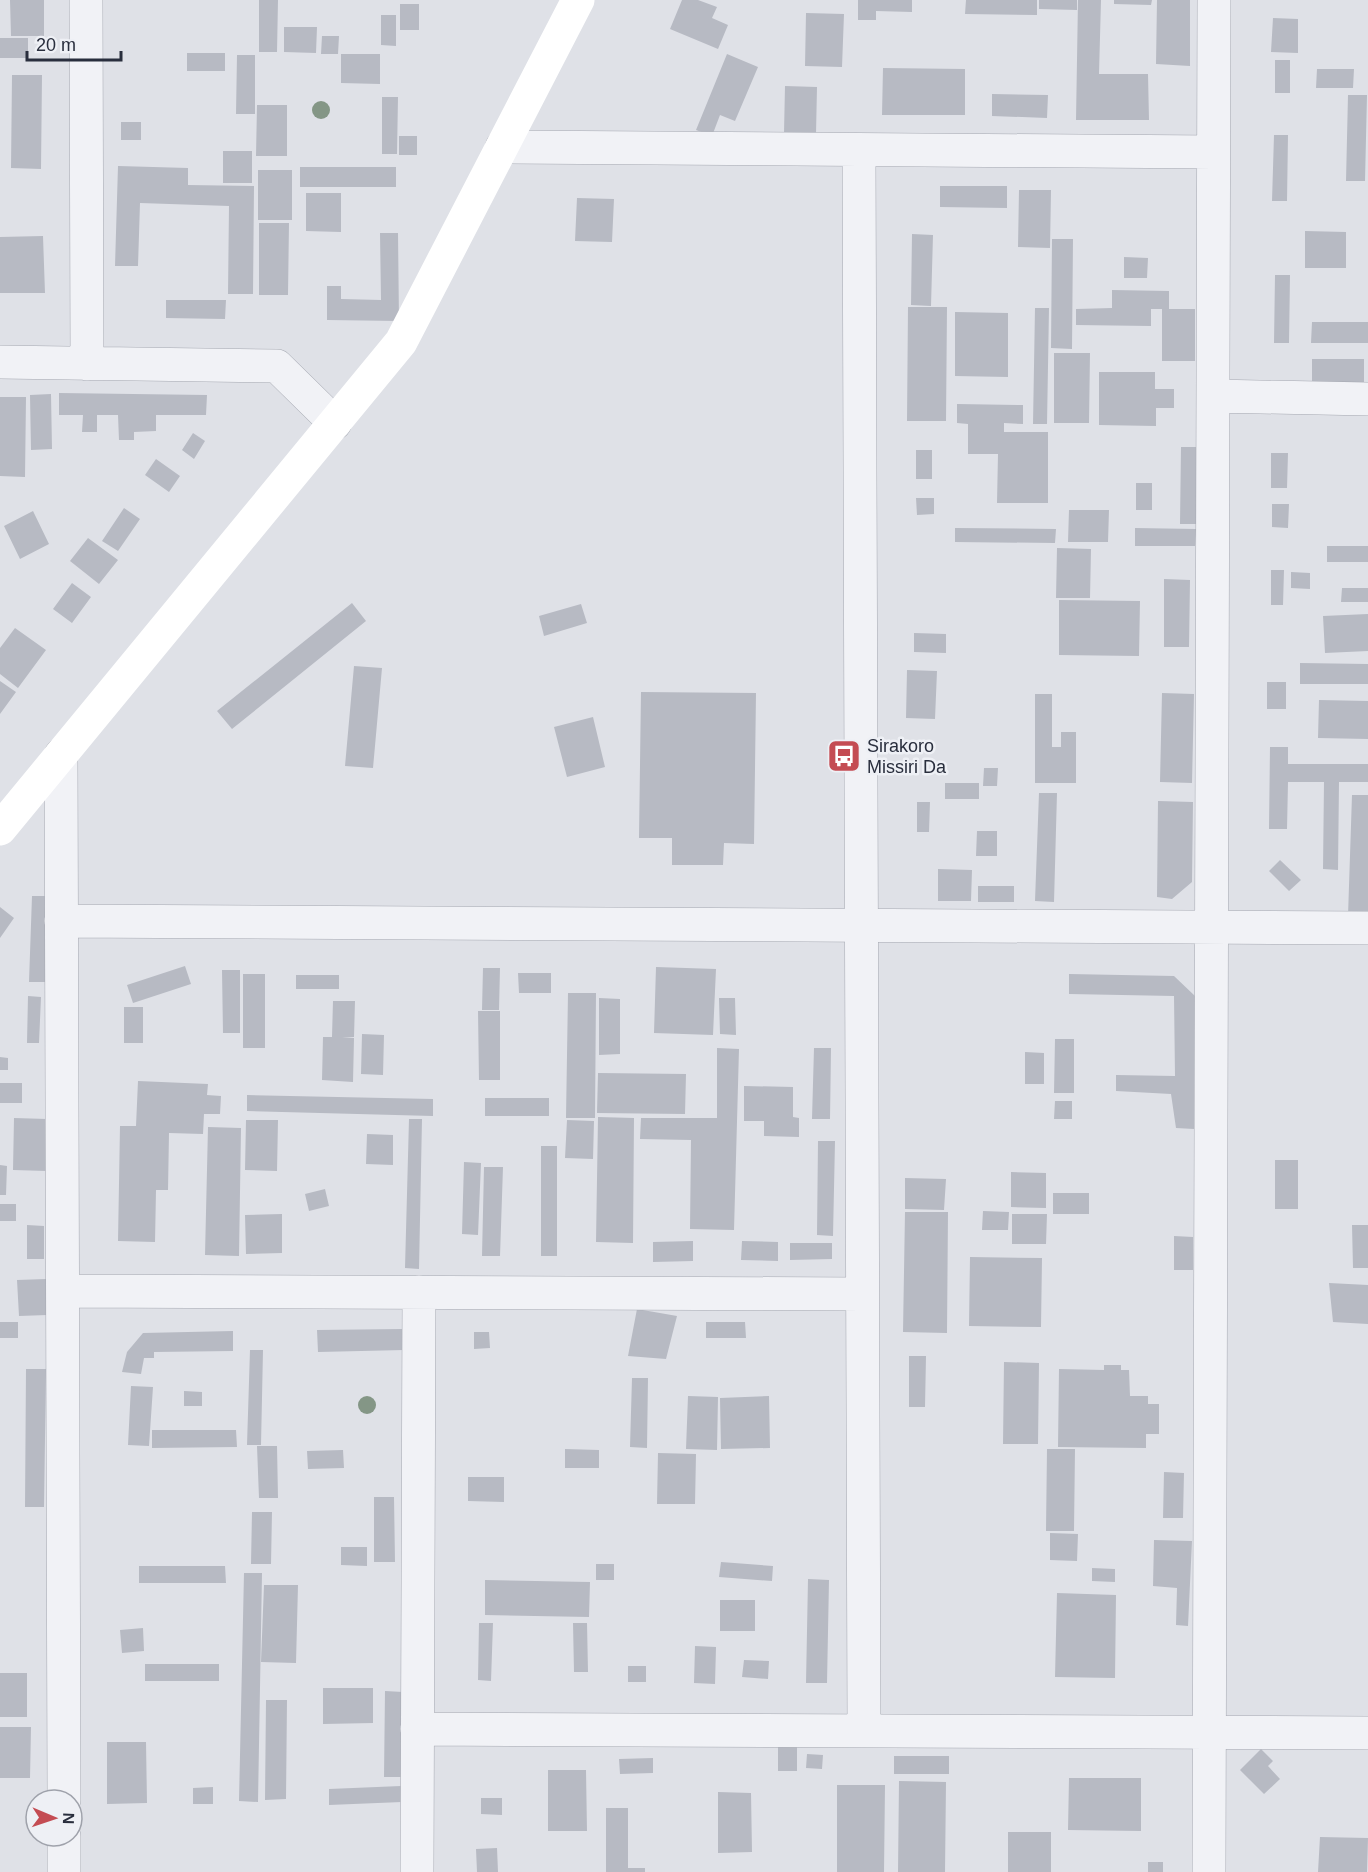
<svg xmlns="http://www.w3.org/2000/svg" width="1368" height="1872" font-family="Arial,sans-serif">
  <rect width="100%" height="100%" fill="#dfe1e7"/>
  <path fill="#b7bac3" d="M10 0H44V36H11Z
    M259 0H278L277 52H259Z
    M682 0H698L717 7 712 18 728 25 718 49 670 29Z
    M858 0H912V12L876 11V20H858Z
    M966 0H1037V15L965 14Z
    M1039 0H1077V10L1039 9Z
    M1078 0H1101L1099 74H1148L1149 120H1076Z
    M1114 0H1152L1151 5 1114 4Z
    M1157 0H1190V66L1156 64Z
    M400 4H419V30H400Z
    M806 13 844 14 842 67 805 66Z
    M381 15H396V46L381 45Z
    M1273 18 1298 19V53L1271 52Z
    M284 27H317L316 53 284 52Z
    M322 36H339L338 54H321Z
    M0 38H28V58H0Z
    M187 53H225V71H187Z
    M341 54H380V84L341 83Z
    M727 54 758 67 735 121 720 115 712 136 696 130Z
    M237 55H255V114H236Z
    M1275 60H1290V93H1275Z
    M883 68 965 69V115H882Z
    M1317 69H1354L1353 88H1316Z
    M12 75H42L41 169 11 168Z
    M785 86 817 87 816 134 784 133Z
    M992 94 1048 95 1047 118 992 116Z
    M1348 95H1367L1365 181H1346Z
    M382 97H398L397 154H382Z
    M257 105H287V156H256Z
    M121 122H141V140H121Z
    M1274 135H1288L1287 201H1272Z
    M399 136H417V155H399Z
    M223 151H252V183H223Z
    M118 166 188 168V185L254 186 253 294H228L229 206 140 203 138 266H115Z
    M300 167H396V187H300Z
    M258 170H292V220H258Z
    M940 186H1007V208L940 207Z
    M1019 190H1051L1050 248 1018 247Z
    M306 193H341V232L306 231Z
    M577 198 614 199 612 242 575 241Z
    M259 223H289L288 295H259Z
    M1305 231 1346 232V268H1305Z
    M380 233H398L399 321 327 320V286H341V299L381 300Z
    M912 234 933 235 931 306 911 305Z
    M43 236 45 293H0V237Z
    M1052 239H1073L1072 349 1051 348Z
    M1124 257 1148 258 1147 278H1124Z
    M1275 275H1290L1289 343H1274Z
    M1112 290 1169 291V309H1195V361H1162V309H1151V326L1076 325V309L1112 308Z
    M166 300H226L225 319 166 318Z
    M908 307H947L946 421H907Z
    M1035 308H1049L1047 424H1033Z
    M955 312 1008 313V377L955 376Z
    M1312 322H1368V343H1311Z
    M1054 353H1090L1089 423H1054Z
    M1312 359H1364V382H1312Z
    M1099 372H1155V389H1174V408H1156V426L1099 425Z
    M59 393 207 395 206 415H156V431L134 432V440H119L118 415H97V432H82L83 415H59Z
    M51 394 52 449 31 450 30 395Z
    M0 397H26L25 477 0 476Z
    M957 404 1023 405V424L1004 423V432H1048V503H997L998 454H968V424L957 423Z
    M193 433 205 441 194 459 182 450Z
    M1181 447H1196V524H1180Z
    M916 450H932V479H916Z
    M1271 453H1288L1287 488H1271Z
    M156 459 180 476 169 492 145 475Z
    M1136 483H1152V510H1136Z
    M916 498H934V514L917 515Z
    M1272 504H1289L1288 528 1272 527Z
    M124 508 140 519 118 551 102 541Z
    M1069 510H1109L1108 542H1068Z
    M33 511 49 544 20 559 4 526Z
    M955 528 1056 529 1055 543 955 542Z
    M1135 528 1196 529 1195 546H1135Z
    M88 538 118 560 99 584 70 561Z
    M1327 546H1368V562H1327Z
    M1057 548 1091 549 1090 598H1056Z
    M1271 570H1284L1283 605H1271Z
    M1291 572 1310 573V589L1291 588Z
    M1164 579 1190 580 1189 647H1164Z
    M72 583 91 597 72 623 53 609Z
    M1342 588H1368V602H1341Z
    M1059 600 1140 601 1139 656 1059 655Z
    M352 603 366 621 232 729 217 711Z
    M581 604 587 623 544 636 539 616Z
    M1368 614V651L1325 653 1323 616Z
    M15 628 46 650 18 688 0 674V648Z
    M914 633 946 634V653L914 652Z
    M1300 663 1368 664V684H1300Z
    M354 666 382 668 373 768 345 766Z
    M907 670 937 671 935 719 906 718Z
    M0 681 16 692 0 714Z
    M1267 682H1286V709H1267Z
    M641 692 756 693 754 844 724 843 723 865H672V838H639Z
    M1162 693 1194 694 1192 783 1160 782Z
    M1035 694H1052V747H1061V732H1076V783H1035Z
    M1319 700 1368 701V739L1318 738Z
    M593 717 605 767 567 777 554 727Z
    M1270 747H1288V764H1368V782H1339L1338 870 1323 869 1324 782H1288L1287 829H1269Z
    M984 768H998L997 786H983Z
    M945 783H979V799H945Z
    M1039 793H1057L1054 902 1035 901Z
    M1352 795H1368V916H1348Z
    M1158 801 1193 802 1192 882 1172 899 1157 897Z
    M917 802H930L929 832H917Z
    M977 831H997V856H976Z
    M1280 860 1301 880 1289 891 1269 871Z
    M938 869 972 870 971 901H938Z
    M978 886H1014V902H978Z
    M32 896H47L45 982H29Z
    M0 907 14 918 0 938Z
    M185 966 191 984 133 1003 127 985Z
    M656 967 716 969 713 1035 654 1033Z
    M483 968H500L499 1010H482Z
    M222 970H240V1033H223Z
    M518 973H551V993H519Z
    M243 974H265V1048H243Z
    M1069 974 1174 976 1195 996 1194 1129 1176 1128 1171 1094 1116 1091V1075L1175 1076 1174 996 1069 994Z
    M296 975H339V989H296Z
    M568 993H596L595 1118H566Z
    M28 996 41 997 39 1043H27Z
    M599 998 620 999V1054L599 1055Z
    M719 998H735L736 1035 720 1034Z
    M333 1001H355L354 1037H342L354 1038 353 1082 322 1080 323 1037H332Z
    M124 1007H143V1043H124Z
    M478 1011H500V1080H479Z
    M362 1034 384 1035 383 1075 361 1074Z
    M1055 1039H1074V1093H1054Z
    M717 1048 739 1049 734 1230 690 1229 691 1140 640 1139 641 1118H717Z
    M814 1048H831L830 1119H812Z
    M1025 1052 1044 1053V1084H1025Z
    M0 1057 8 1058V1070H0Z
    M598 1073 686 1074 685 1114 597 1113Z
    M138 1081 208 1084 207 1095 221 1096 220 1114H204L203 1134 169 1133 168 1190H156L155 1242 118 1241 120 1126H136Z
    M0 1083H22V1103H0Z
    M744 1086 793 1087V1117L799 1118V1137L764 1136V1121H744Z
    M247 1095 433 1099V1116L247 1111Z
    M485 1098H549V1116H485Z
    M1055 1101H1072V1119H1054Z
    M598 1117 634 1118 633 1243 596 1242Z
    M14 1118 47 1119V1171L13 1170Z
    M409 1119H422L419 1269 405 1268Z
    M246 1120H278L277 1171 245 1170Z
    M567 1120 594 1121 593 1159 565 1158Z
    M208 1127 241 1128 239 1256 205 1255Z
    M367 1134 393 1135V1165L366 1164Z
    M818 1141H835L833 1236 817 1235Z
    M541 1146H557V1256H541Z
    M1275 1160H1298V1209H1275Z
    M464 1162 481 1163 478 1235 462 1234Z
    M0 1165 7 1166 6 1195H0Z
    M484 1167H503L500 1256H482Z
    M1011 1172 1046 1173V1208L1011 1207Z
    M905 1178 946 1179 944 1210 905 1209Z
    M325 1189 329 1206 309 1211 305 1194Z
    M1053 1193H1089V1214H1053Z
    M0 1204H16V1221H0Z
    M983 1211 1009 1212 1008 1230H982Z
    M905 1212H948L947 1333 903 1332Z
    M282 1214V1253L246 1254 245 1215Z
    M1012 1214H1047L1046 1244H1012Z
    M27 1225 44 1226V1259H27Z
    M1352 1225H1368V1268H1353Z
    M1174 1236 1193 1237V1270H1174Z
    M693 1241V1261L653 1262V1242Z
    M742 1241 778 1242V1261L741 1260Z
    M790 1243H832V1259L790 1260Z
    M970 1257 1042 1258 1041 1327 969 1326Z
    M46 1279 47 1315 19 1316 17 1280Z
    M1329 1283 1368 1285V1324L1333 1322Z
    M637 1309 677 1316 666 1359 628 1356Z
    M0 1322H18V1338H0Z
    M706 1322H745L746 1338H706Z
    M403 1329 404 1350 318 1352 317 1330Z
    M233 1331V1351L154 1352V1358H144L141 1374 122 1372 127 1352 143 1333Z
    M474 1332H489L490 1348 474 1349Z
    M250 1350H263L261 1445H247Z
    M909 1356H926L925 1407H909Z
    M1004 1362 1039 1363 1038 1444H1003Z
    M1104 1365H1121V1370H1129L1130 1396H1148V1404H1159V1434H1146V1448L1058 1447 1059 1369 1104 1370Z
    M26 1369H46L44 1507H25Z
    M632 1378H648L647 1448 630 1447Z
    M131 1386 153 1387 149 1446 128 1445Z
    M184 1391 202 1392V1406H184Z
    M688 1396 718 1397 717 1450 686 1449Z
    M769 1396 770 1448 721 1449 720 1398Z
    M152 1430H236L237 1447 152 1448Z
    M257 1446H277L278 1498H259Z
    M565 1449 599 1450V1468H565Z
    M1047 1449H1075L1074 1531H1046Z
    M343 1450 344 1468 308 1469 307 1451Z
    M658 1453 696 1454 695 1504H657Z
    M1164 1472 1184 1473 1183 1518H1163Z
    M468 1477H504V1502L468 1501Z
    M374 1497H394L395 1562H374Z
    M252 1512H272L271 1564H251Z
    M1050 1533 1078 1534 1077 1561 1050 1560Z
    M1154 1540 1192 1541 1188 1626 1176 1625 1177 1588 1153 1586Z
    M341 1547H367V1566L341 1565Z
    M721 1562 773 1566 772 1581 719 1577Z
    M596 1564H614V1580H596Z
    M139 1566H225L226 1583H139Z
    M1092 1568 1115 1569V1582L1092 1581Z
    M244 1573H262L258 1802 239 1801Z
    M808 1579 829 1580 827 1683H806Z
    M485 1580 590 1582 589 1617 485 1615Z
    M264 1585H298L296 1663 261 1662Z
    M1057 1593 1116 1595 1115 1678 1055 1677Z
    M720 1600H755V1631H720Z
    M479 1623H493L491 1681 478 1680Z
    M573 1623H587L588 1672H574Z
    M143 1628 144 1651 122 1653 120 1630Z
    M695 1646 716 1647 715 1684 694 1683Z
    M744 1660 769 1661 768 1679 742 1677Z
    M145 1664H219V1681H145Z
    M628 1666H646V1682H628Z
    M0 1673H27V1717H0Z
    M323 1688H373V1723L323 1724Z
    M385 1691 403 1692 401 1777H384Z
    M266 1700H287L286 1799 265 1800Z
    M0 1727H31L30 1778H0Z
    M778 1737 797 1738V1771H778Z
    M107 1742H146L147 1803 107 1804Z
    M1261 1749 1273 1761 1268 1766 1280 1779 1264 1794 1240 1770Z
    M807 1754 823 1755 822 1769 806 1768Z
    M894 1756H949V1774H894Z
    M653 1758V1773L620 1774 619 1759Z
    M548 1770H586L587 1831H548Z
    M1069 1778H1141V1831L1068 1830Z
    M899 1781 946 1782 945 1872H898Z
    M837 1785H885L884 1872H837Z
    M401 1786 402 1802 329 1805V1789Z
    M213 1787V1804H193V1788Z
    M718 1792 751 1793 752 1852 718 1853Z
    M481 1798H502V1815L481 1814Z
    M606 1808H628V1868H645V1872H606Z
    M1008 1832H1051V1872H1008Z
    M1320 1837 1368 1838 1367 1872H1318Z
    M497 1848 498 1872H477L476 1849Z
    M1148 1862H1163V1872H1148Z"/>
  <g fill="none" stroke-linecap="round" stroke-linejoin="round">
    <defs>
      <path id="street" d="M86 0 87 364
        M502 147 1213 152
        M859 150 864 1731
        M0 362 277 366 335 423
        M1213 396 1368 399
        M61 755 64 1800
        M61 921 1368 928
        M63 1291 862 1294
        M417 1729 1368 1733
        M64 1836V1872
        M417 1872 419 1292
        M1209 1872 1214 0"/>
    </defs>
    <use href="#street" stroke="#a5a8b1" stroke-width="34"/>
    <use href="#street" stroke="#f1f2f6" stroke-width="33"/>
    <path stroke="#fff" stroke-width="33" d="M0 829 401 342 578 0"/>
  </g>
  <g fill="#849686">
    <circle cx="321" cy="110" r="9"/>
    <circle cx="367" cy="1405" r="9"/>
  </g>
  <defs>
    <symbol id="bus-square" viewBox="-11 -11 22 22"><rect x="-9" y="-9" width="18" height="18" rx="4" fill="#c44c53" stroke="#eef0f5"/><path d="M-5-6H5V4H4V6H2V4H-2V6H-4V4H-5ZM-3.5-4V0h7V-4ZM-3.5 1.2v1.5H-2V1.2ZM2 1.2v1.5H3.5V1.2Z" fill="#fff"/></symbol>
  </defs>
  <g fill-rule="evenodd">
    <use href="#bus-square" x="825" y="737" width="38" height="38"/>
  </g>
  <g text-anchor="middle" stroke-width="5" stroke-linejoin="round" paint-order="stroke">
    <g font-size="18" fill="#292e3d" stroke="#eef0f5" text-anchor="start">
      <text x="867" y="752">Sirakoro<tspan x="867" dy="21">Missiri Da</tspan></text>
    </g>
  </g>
  <g transform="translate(54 1818) rotate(92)"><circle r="28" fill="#eef0f5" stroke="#9fa2ab" stroke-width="1.5"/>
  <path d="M0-4.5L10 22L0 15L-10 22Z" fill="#c44c53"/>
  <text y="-9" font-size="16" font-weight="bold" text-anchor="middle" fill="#292e3d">N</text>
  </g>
  <path d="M27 51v9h94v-9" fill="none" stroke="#292e3d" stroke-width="3"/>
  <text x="36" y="51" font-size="18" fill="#292e3d" stroke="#eef0f5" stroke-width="4.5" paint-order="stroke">20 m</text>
</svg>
